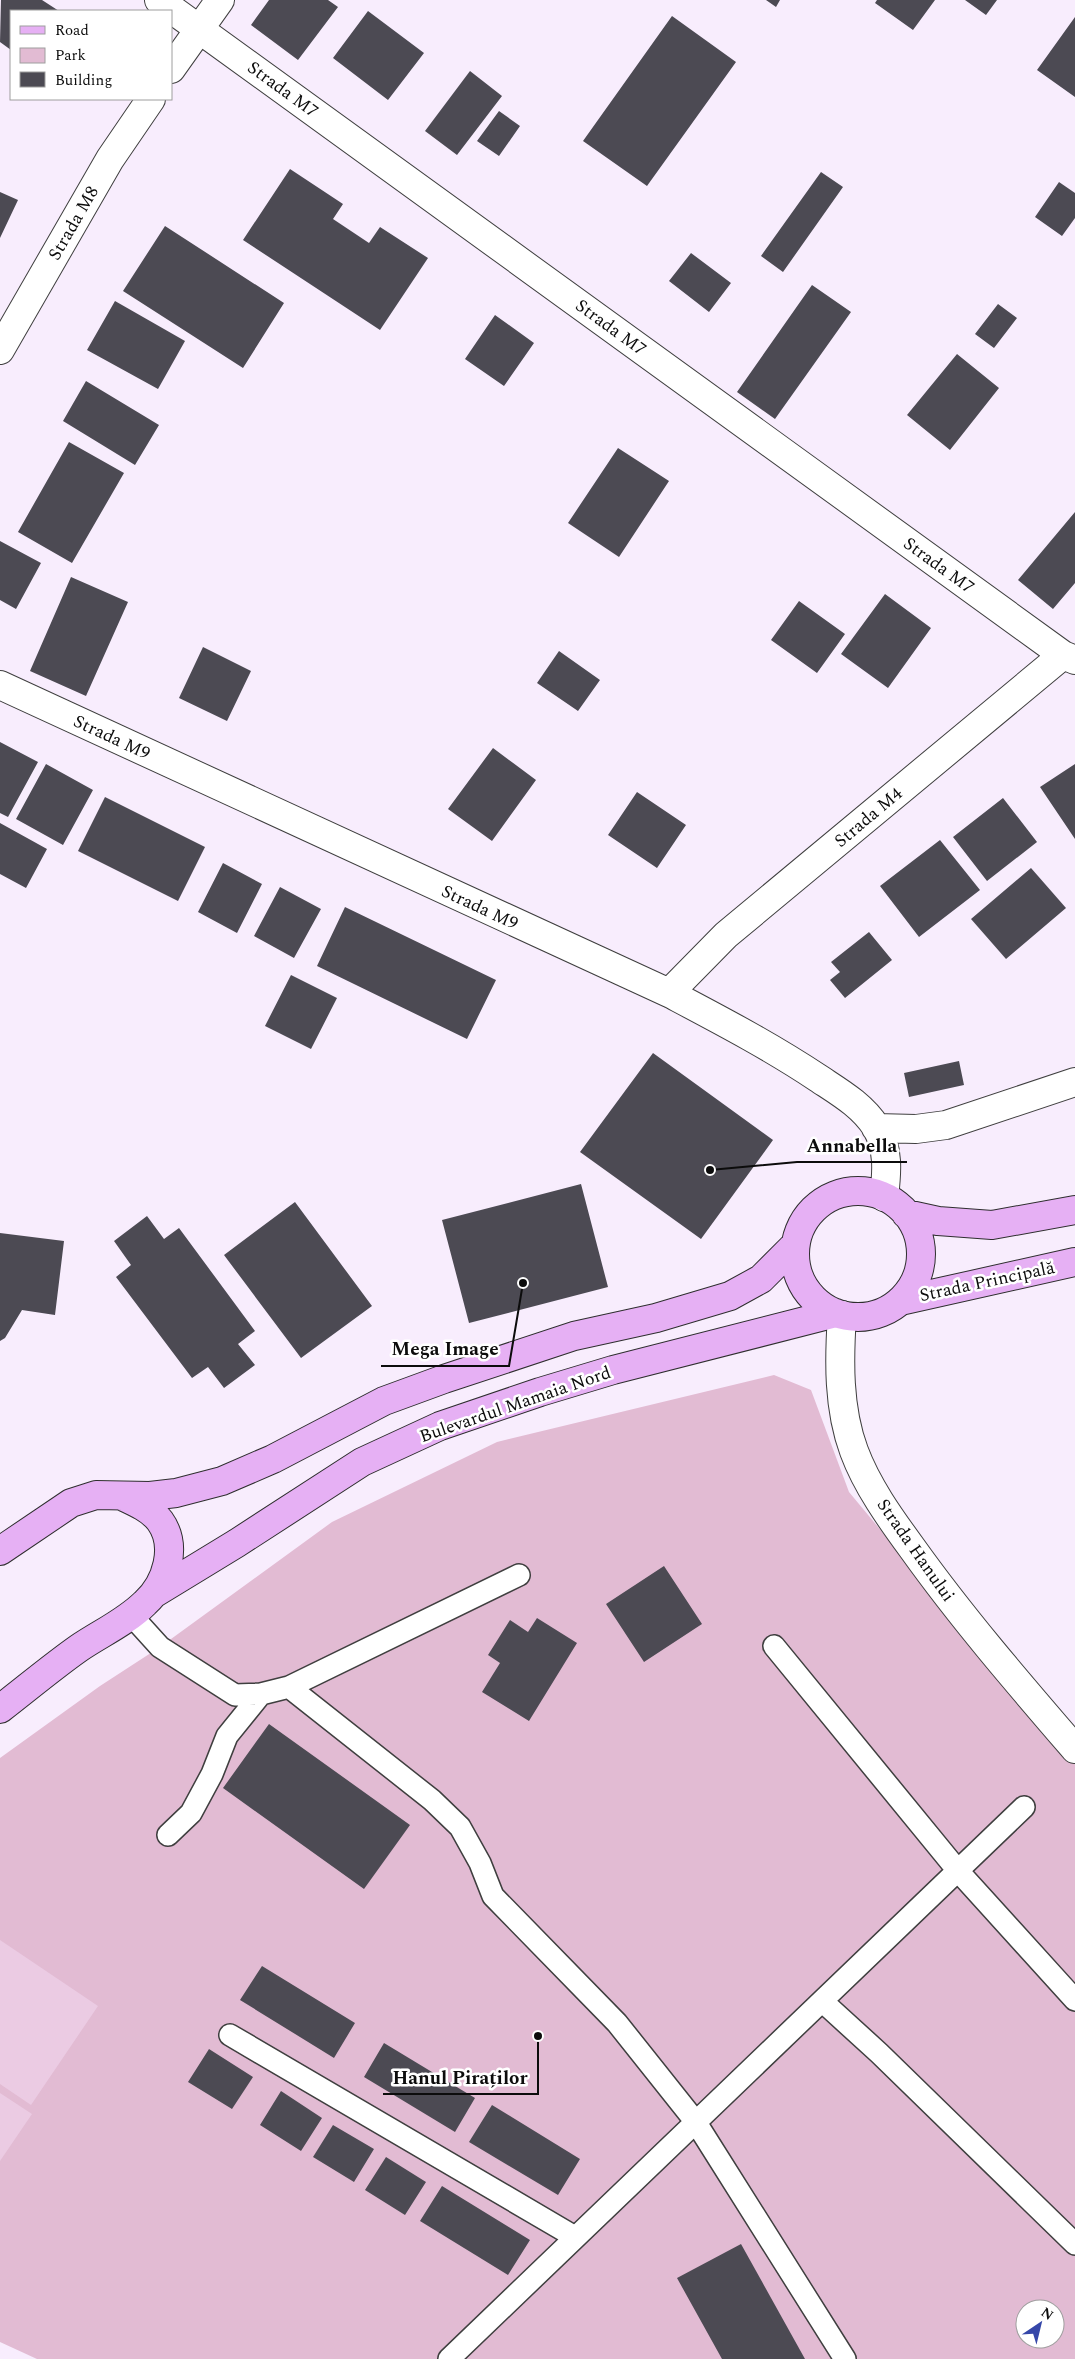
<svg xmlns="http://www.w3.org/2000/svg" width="1075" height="2359" font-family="Spectral,serif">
  <rect width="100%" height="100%" fill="#f8edfd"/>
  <path fill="#e2bbd3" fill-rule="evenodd" d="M774 1375 811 1390 849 1492 1075 1764V2359H37L0 2342V1758L100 1686 160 1647 332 1522 497 1442ZM1025 2309H1055V2339H1025Z"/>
  <path fill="#ebcbe3" d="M0 1940 98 2006 31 2105 0 2084Z
    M0 2093 32 2114 0 2161Z"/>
  <path fill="#4c4a53" d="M1 0H42L59 11H11V50L0 42Z
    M269 0H328L338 7 298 60 251 25Z
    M766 0H780L776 7Z
    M877 0H935L913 30 875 3Z
    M965 0H997L986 15Z
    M368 11 424 53 388 100 333 58Z
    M672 16 736 62 647 186 583 141Z
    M1075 17V97L1037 70Z
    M470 71 502 96 457 155 425 131Z
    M499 111 520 126 499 156 477 141Z
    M290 169 343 204 333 219 369 243 380 227 428 258 380 330 243 240Z
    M821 172 843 187 783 272 761 256Z
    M1059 182 1075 193V218L1062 236 1035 217Z
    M0 192 18 200 0 238Z
    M165 226 284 303 243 368 123 291Z
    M691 253 731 283 709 312 669 281Z
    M812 285 851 312 775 419 737 392Z
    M115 301 185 341 158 389 87 350Z
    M998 304 1017 318 994 348 975 334Z
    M495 315 534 343 504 386 465 359Z
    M957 354 999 388 950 450 907 415Z
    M86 381 159 425 135 465 63 421Z
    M69 442 124 473 72 563 18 532Z
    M618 448 669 481 619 557 568 523Z
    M1075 512V583L1053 609 1018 580Z
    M0 541 41 563 16 609 0 600Z
    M71 577 128 602 86 696 30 671Z
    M885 594 931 628 888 688 841 654Z
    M799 601 845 634 817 673 771 640Z
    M203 647 251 671 227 721 179 698Z
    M559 651 600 680 578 711 537 683Z
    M0 742 38 762 8 817 0 813Z
    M493 748 536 780 492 841 448 809Z
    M46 764 93 790 63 845 16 819Z
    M1075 764V839L1040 787Z
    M637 792 686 825 657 868 608 835Z
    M105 797 205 847 178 901 78 851Z
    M1003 798 1037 842 987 881 953 837Z
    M0 823 47 849 26 888 0 874Z
    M940 840 980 890 919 937 880 886Z
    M223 863 262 884 237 933 198 912Z
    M1031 868 1066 908 1006 959 971 919Z
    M280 887 321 909 294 958 254 936Z
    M345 907 496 980 467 1039 317 966Z
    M869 932 892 960 845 998 830 980 840 972 831 962Z
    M291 975 337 998 311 1049 265 1026Z
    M653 1053 773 1140 701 1239 580 1152Z
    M959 1061 964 1085 909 1097 904 1073Z
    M581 1184 608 1287 469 1323 442 1220Z
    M295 1202 372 1306 301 1358 224 1255Z
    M147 1216 164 1239 179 1228 255 1331 238 1344 255 1365 224 1388 208 1367 192 1378 116 1277 131 1265 114 1241Z
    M0 1233 64 1241 55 1315 22 1310 5 1338 0 1341Z
    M664 1566 702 1624 644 1662 606 1604Z
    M537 1618 577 1643 529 1721 482 1692 500 1663 488 1655 510 1620 528 1632Z
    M269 1724 410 1825 364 1889 223 1788Z
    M262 1966 355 2023 334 2058 240 2000Z
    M384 2043 475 2098 455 2132 364 2077Z
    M209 2049 253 2077 232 2109 188 2082Z
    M281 2091 322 2118 301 2151 260 2125Z
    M492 2105 580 2159 558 2195 469 2142Z
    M333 2125 374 2149 354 2182 313 2157Z
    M386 2157 426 2182 405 2215 365 2190Z
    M442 2186 530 2240 508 2275 420 2221Z
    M741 2244 805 2359H722L677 2278Z"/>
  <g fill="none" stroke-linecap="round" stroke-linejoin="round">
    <defs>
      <path id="service" d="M131 1615 160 1647 235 1695 261 1694 289 1687 432 1800 460 1827 480 1863 493 1896 617 2023 695 2121 845 2359
        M774 1646 959 1872 1075 2000
        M289 1687 519 1575
        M168 1835 191 1813 212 1774 227 1736 261 1694
        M822 2001 879 2053 1075 2244
        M230 2035 575 2237
        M449 2359 1024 1807"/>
      <path id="minor" d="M159 0 1063 655 1075 660
        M171 69 220 0
        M0 350 110 159 151 99
        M0 685 669 993C720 1020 770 1046 818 1078 839 1092 862 1105 876 1127 889 1149 887 1172 884 1197
        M669 993 726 935 1063 655
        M876 1128 916 1129 946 1125 1075 1082
        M842 1315C839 1360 838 1408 854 1451 867 1486 890 1518 912 1548 962 1618 1019 1684 1075 1749"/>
      <path id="secondary" d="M795 1254a63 63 0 1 1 126 0a63 63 0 1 1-126 0Z
        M906 1214 938 1221 992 1225 1075 1210
        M900 1301 1075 1262
        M0 1551 71 1503 96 1495 150 1496 176 1493 222 1481 273 1459 384 1401 444 1379 574 1336 656 1318 730 1296 761 1279 795 1245
        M155 1593 237 1543 362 1462 440 1426 540 1392 613 1370 836 1313
        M0 1709C26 1689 52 1667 79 1648 101 1633 126 1622 145 1603 167 1583 178 1546 160 1521 151 1509 135 1502 122 1496"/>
    </defs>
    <use href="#service" stroke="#3f3f3f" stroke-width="24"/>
    <use href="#minor" stroke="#3f3f3f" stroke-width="30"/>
    <use href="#secondary" stroke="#2e2e2e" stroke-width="30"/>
    <use href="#service" stroke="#fff" stroke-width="21"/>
    <use href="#minor" stroke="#fff" stroke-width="28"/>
    <use href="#secondary" stroke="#e6b0f4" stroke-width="28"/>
  </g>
  <g text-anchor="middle" stroke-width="5" stroke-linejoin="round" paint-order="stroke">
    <g font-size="18" fill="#0c0c0c" stroke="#fff">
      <text transform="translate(283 89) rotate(36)" y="6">Strada M7</text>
      <text transform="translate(73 223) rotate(-60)" y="6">Strada M8</text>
      <text transform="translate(611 327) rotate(36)" y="6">Strada M7</text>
      <text transform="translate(939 565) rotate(36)" y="6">Strada M7</text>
      <text transform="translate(112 737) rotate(25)" y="6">Strada M9</text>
      <text transform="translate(868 817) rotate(-40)" y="6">Strada M4</text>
      <text transform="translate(480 907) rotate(25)" y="6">Strada M9</text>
      <text transform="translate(987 1281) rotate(-12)" y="6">Strada Principală</text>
      <text transform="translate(515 1404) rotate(-19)" y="6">Bulevardul Mamaia Nord</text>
      <text transform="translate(916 1550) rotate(55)" y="6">Strada Hanului</text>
    </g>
  </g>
  <path fill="none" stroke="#0c0c0c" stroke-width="2" d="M710 1170L797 1162H907M523 1283L509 1366H381M538 2036L538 2094H383"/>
  <g fill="#0c0c0c" stroke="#fff" stroke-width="2">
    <circle cx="710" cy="1170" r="5"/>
    <circle cx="523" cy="1283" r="5"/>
    <circle cx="538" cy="2036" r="5"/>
  </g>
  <g font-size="19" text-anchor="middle" font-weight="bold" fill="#0c0c0c" stroke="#fff" stroke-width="5" stroke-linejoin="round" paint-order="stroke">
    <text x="852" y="1152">Annabella</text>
    <text x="445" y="1355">Mega Image</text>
    <text x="460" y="2084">Hanul Piraților</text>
  </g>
  <rect x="10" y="10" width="162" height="90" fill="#ffffff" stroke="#9e9e9e"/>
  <rect x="20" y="26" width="25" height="8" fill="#e6b0f4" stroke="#9e9e9e"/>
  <text x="55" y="35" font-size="15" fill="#0c0c0c">Road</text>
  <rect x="20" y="48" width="25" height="15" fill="#e2bbd3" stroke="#9e9e9e"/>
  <text x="55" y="60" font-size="15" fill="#0c0c0c">Park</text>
  <rect x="20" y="72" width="25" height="15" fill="#4c4a53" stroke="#9e9e9e"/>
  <text x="55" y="85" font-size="15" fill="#0c0c0c">Building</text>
  <g transform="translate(1040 2324) rotate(35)"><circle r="24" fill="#ffffff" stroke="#9e9e9e"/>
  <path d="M0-4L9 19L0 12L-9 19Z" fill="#3647a9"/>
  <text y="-8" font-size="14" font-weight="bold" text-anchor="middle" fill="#0c0c0c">N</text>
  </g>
</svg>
